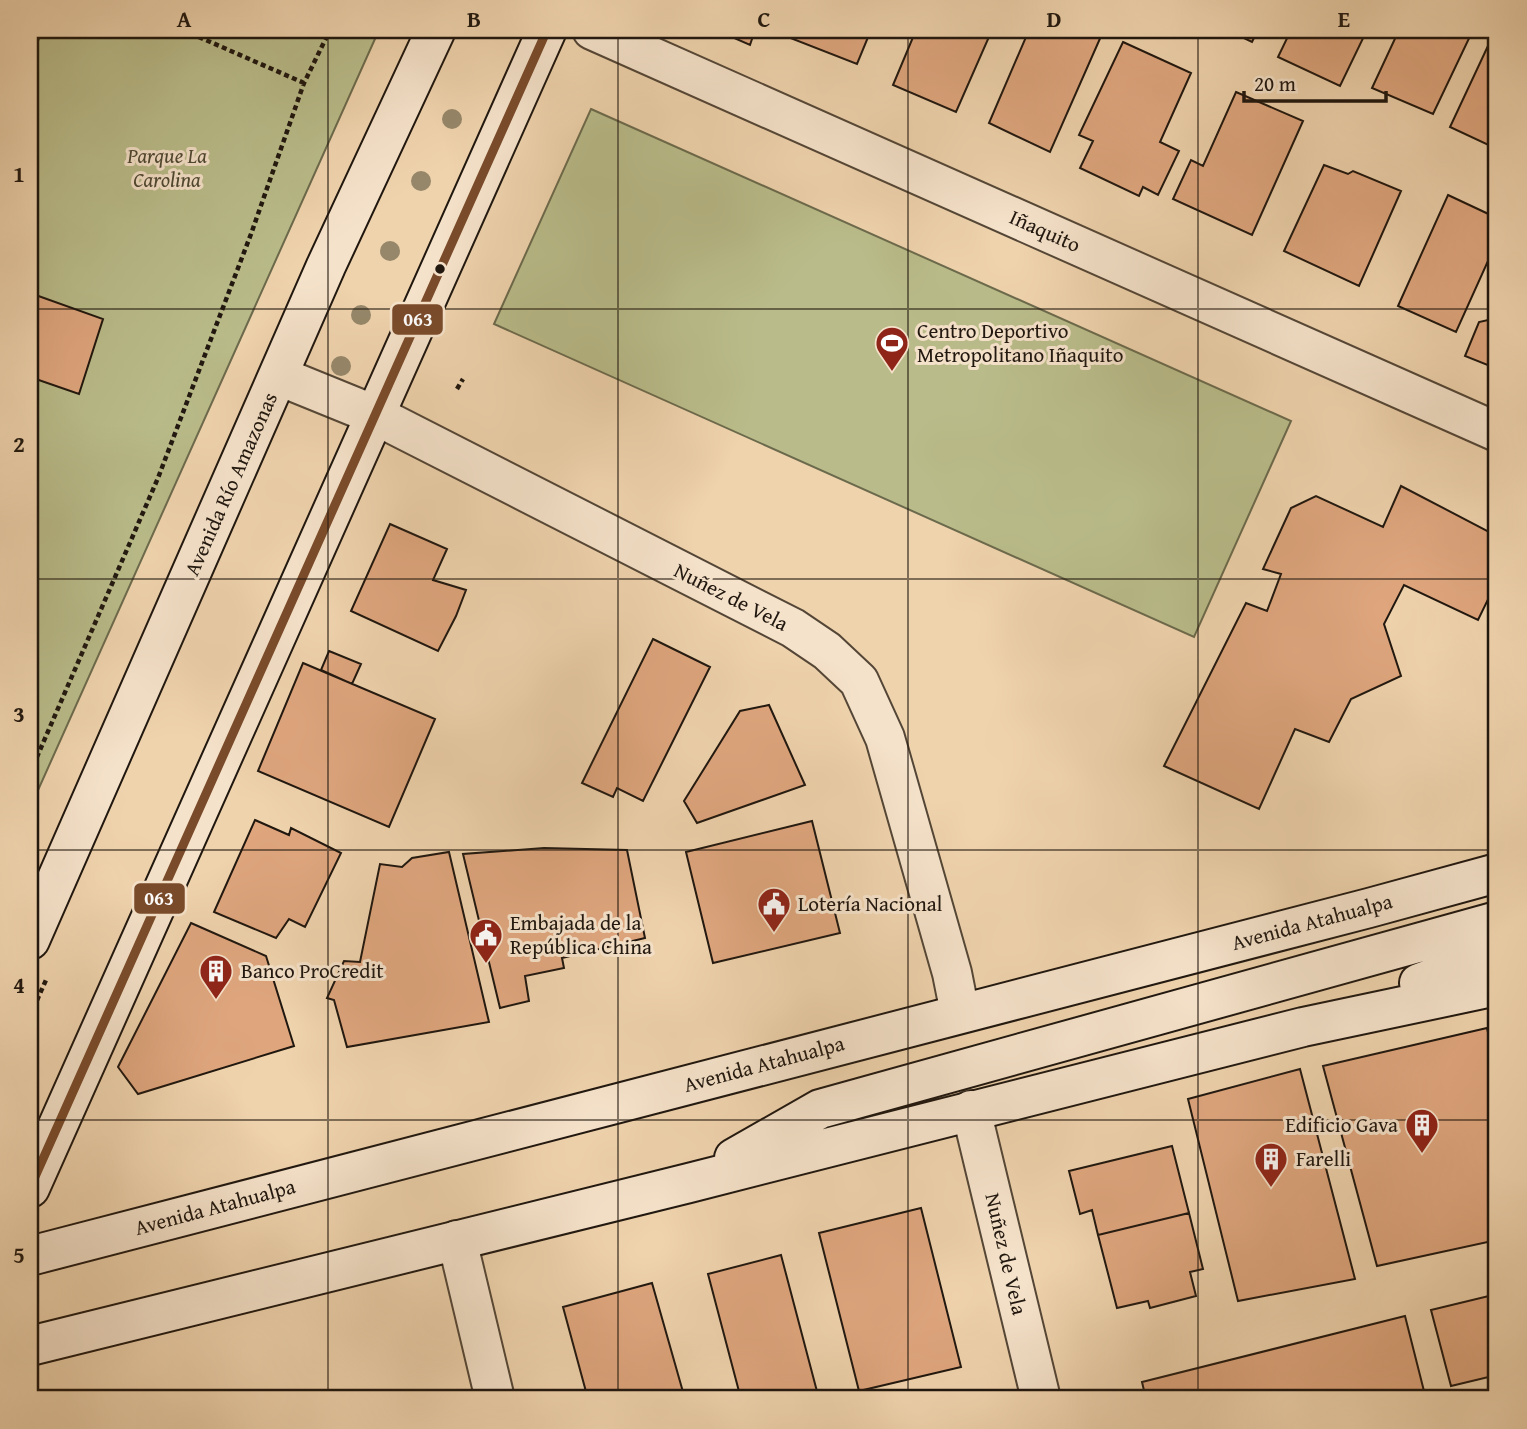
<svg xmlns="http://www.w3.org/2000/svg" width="1527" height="1429" font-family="'Gentium Book Plus',serif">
  <rect width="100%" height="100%" fill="#efd3ad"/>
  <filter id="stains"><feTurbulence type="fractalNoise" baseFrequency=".00286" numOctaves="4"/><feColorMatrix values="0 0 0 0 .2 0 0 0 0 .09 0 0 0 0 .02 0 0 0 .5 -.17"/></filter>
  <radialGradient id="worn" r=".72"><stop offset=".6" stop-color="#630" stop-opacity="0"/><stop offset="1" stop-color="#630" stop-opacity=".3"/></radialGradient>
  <path fill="#b9bc8a" stroke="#6c6a4c" stroke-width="2" d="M30 30H379L30 808Z
    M591 109 1291 421 1194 637 494 324Z"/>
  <path fill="#dfa67e" stroke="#20170f" stroke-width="2" d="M30 30H42L30 63Z
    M716 30H755L750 45Z
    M776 30H871L857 64 775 32Z
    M916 30H992L956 112 893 85Z
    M1029 30H1092L1102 34 1050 152 989 123Z
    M1227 30H1258L1252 42Z
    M1291 30H1367L1340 86 1278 57Z
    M1399 30H1473L1433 114 1372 88Z
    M1494 33 1497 34V149L1450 127Z
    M1123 42 1191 73 1160 142 1179 151 1158 195 1143 187 1139 196 1080 168 1093 141 1079 135Z
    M1236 92 1303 121 1252 235 1173 199 1191 160 1203 166Z
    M1324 165 1348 174 1353 171 1401 191 1359 286 1284 251Z
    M1448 195 1497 218V241L1456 332 1398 306Z
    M30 293 103 319 79 394 30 377Z
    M1497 318V367L1495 368 1465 356 1479 322Z
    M1401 486 1497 536V581L1478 620 1404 585 1384 624 1401 676 1351 699 1329 742 1295 729 1259 809 1164 766 1246 603 1267 611 1281 574 1263 569 1291 508 1316 496 1383 527Z
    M390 524 447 549 433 580 466 590 456 616 438 651 351 611Z
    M653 639 710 667 643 801 617 788 613 797 582 783Z
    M329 651 361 664 352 684 321 670Z
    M303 663 435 719 389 827 258 771Z
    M769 705 805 785 697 823 684 801 740 711Z
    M255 820 289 835 291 828 341 853 305 927 289 919 276 938 214 912Z
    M812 821 840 933 713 963 686 852Z
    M544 848 627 850 645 938 562 958 564 968 525 976 529 1001 500 1008 463 854Z
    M449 852 489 1022 347 1047 334 1000 327 998 344 961 360 962 380 864 402 867 412 858Z
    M191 923 266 956 294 1046 138 1094 118 1067Z
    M1487 1028 1497 1070V1240L1377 1266 1323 1066Z
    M1300 1069 1355 1279 1238 1301 1188 1099Z
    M1172 1146 1189 1213 1098 1235 1092 1210 1080 1214 1069 1171Z
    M921 1208 961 1367 859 1391 819 1233Z
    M1189 1213 1203 1269 1190 1272 1196 1296 1150 1308 1148 1301 1117 1308 1098 1235Z
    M781 1255 819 1399H741L708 1274Z
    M652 1283 685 1399H588L563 1307Z
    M1497 1294V1375L1451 1386 1431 1310Z
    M1405 1316 1426 1399H1146L1142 1382Z"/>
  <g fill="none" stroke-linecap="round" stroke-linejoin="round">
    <defs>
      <path id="minor" d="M592 30 1497 432
        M279 376 375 415 793 628 827 651 859 681 885 738 952 973 960 1013
        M971 1110 1041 1399
        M457 1240 495 1399"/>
      <path id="secondary" d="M30 940 326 266 436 30
        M1419 983 1497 954
        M734 1158 820 1109 1497 921
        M30 1188 547 30
        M30 1256 1369 908 1497 873
        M30 1346 689 1183 1303 1027 1497 986"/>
    </defs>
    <use href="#minor" stroke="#544636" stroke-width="42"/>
    <use href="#secondary" stroke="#20170f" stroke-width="42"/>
    <path stroke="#20170f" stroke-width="4.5" stroke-dasharray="5 3.5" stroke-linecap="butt" d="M183 30 304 83
      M457 389 463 379
      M30 773 158 478 251 234 304 83 330 30
      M30 1016 46 980"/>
    <use href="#minor" stroke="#f5e2ca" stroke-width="38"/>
    <use href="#secondary" stroke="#f5e2ca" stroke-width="38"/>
    <defs>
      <path id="bus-1" d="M30 1188 547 30"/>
    </defs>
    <use href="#bus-1" stroke="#f5e2ca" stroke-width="14"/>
    <use href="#bus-1" stroke="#7a4b2a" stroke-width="9"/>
  </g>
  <g fill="#96876a">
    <circle cx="452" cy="119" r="10"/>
    <circle cx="421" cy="181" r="10"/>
    <circle cx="390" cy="251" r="10"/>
    <circle cx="361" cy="315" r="10"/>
    <circle cx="341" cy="366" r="10"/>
  </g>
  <path fill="none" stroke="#20170f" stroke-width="2" stroke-opacity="0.55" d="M328 30V1399M618 30V1399M908 30V1399M1198 30V1399M30 309H1497M30 579H1497M30 850H1497M30 1120H1497"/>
  <defs>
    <symbol id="stadium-pin" viewBox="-11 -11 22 30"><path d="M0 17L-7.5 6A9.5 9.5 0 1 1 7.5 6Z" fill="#8f2418" stroke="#f5e2ca"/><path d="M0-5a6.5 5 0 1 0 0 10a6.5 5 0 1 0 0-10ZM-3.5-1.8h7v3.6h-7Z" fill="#fff"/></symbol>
    <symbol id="civic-pin" viewBox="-11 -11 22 30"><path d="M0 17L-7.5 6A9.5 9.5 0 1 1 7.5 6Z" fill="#8f2418" stroke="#f5e2ca"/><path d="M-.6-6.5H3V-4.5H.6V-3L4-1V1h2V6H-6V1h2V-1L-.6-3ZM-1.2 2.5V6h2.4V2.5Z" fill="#fff"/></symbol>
    <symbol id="building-pin" viewBox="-11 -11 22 30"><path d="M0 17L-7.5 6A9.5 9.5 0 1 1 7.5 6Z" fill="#8f2418" stroke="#f5e2ca"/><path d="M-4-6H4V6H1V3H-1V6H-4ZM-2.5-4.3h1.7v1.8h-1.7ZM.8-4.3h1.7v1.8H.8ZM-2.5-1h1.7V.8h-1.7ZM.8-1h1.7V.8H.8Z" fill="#fff"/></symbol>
  </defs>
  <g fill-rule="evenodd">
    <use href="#stadium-pin" x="873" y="324" width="38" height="52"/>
    <use href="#civic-pin" x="755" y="885" width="38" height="52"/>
    <use href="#civic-pin" x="467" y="916" width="38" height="52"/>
    <use href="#building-pin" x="197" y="952" width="38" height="52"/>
    <use href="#building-pin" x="1403" y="1106" width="38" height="52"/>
    <use href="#building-pin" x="1252" y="1140" width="38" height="52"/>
  </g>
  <circle fill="#20170f" stroke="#f5e2ca" stroke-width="2.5" cx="440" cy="269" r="6"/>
  <g text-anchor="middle" stroke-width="6" stroke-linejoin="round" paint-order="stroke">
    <g font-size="21" font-style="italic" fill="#4e4934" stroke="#f5e2ca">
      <text x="167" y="163">Parque La<tspan x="167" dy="24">Carolina</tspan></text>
    </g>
    <g font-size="21" fill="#20170f" stroke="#f5e2ca">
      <text transform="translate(1045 231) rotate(24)" y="7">Iñaquito</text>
      <text transform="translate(231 484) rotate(-66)" y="7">Avenida Río Amazonas</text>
      <text transform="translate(731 597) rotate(27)" y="7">Nuñez de Vela</text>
      <text transform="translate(1312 922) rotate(-15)" y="7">Avenida Atahualpa</text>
      <text transform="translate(764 1064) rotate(-15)" y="7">Avenida Atahualpa</text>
      <text transform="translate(215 1207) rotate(-15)" y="7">Avenida Atahualpa</text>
      <text transform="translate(1006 1254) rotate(77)" y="7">Nuñez de Vela</text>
    </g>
    <g font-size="21" fill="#20170f" stroke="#f5e2ca" text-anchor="start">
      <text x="917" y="338">Centro Deportivo<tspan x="917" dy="24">Metropolitano Iñaquito</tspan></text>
      <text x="798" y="911">Lotería Nacional</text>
      <text x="510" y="930">Embajada de la<tspan x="510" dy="24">República China</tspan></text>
      <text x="241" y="978">Banco ProCredit</text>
      <text x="1398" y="1132" text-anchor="end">Edificio Gava</text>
      <text x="1296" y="1166">Farelli</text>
    </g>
  </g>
  <g stroke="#f5e2ca" stroke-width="2.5">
    <rect x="391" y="303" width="53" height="33" rx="7" fill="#7a4b2a"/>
    <rect x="133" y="882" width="53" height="33" rx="7" fill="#7a4b2a"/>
  </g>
  <g font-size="19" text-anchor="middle" font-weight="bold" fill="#fff">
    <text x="418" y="326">063</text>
    <text x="159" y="905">063</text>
  </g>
  <rect width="1527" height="1429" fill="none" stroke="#efd3ad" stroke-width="77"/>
  <path d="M1244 91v10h142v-10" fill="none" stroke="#20170f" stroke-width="3.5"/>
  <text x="1254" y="91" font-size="21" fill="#20170f" stroke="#f5e2ca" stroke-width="5" paint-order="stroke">20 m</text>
  <rect x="38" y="38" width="1450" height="1352" fill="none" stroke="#20170f" stroke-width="2.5"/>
  <g font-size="23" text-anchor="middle" font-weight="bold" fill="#20170f">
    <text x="184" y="27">A</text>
    <text x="474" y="27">B</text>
    <text x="764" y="27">C</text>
    <text x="1054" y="27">D</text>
    <text x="1344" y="27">E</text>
    <text x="19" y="182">1</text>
    <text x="19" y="452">2</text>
    <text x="19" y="722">3</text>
    <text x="19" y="993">4</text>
    <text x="19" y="1263">5</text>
  </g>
  <rect width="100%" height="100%" filter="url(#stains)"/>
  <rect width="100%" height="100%" fill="url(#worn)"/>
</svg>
